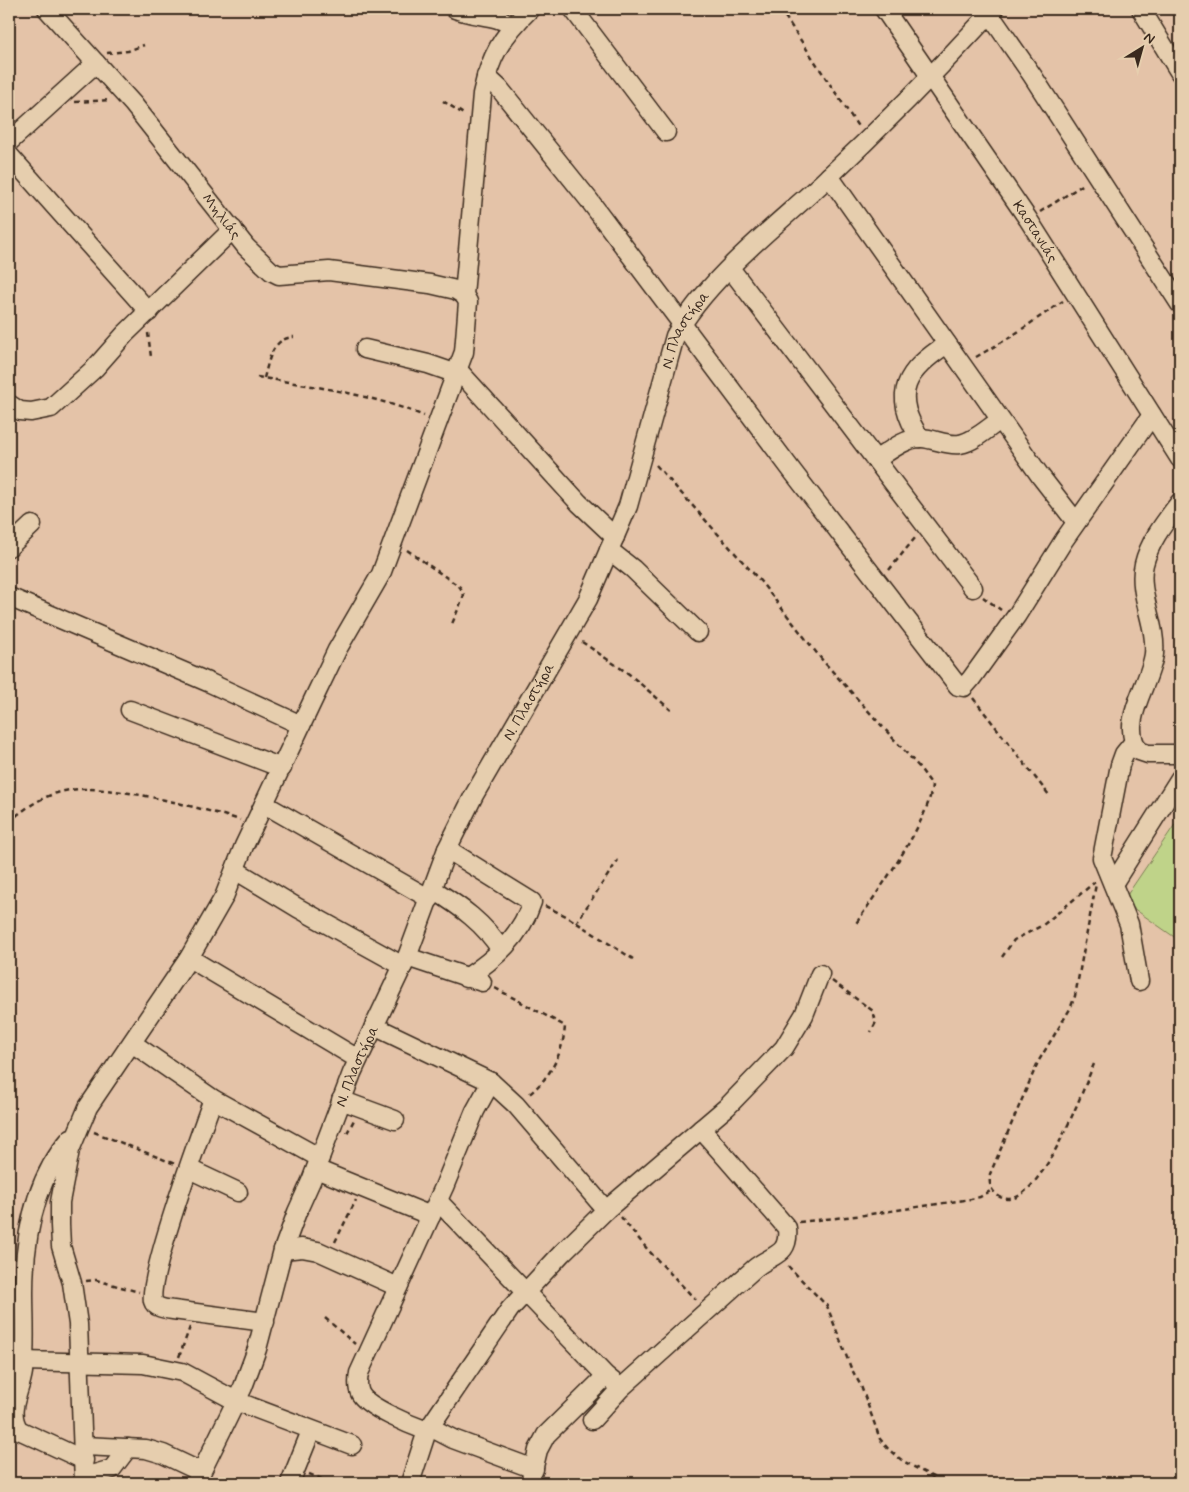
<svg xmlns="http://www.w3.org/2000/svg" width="1189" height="1492" font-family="Mynerve,sans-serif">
  <rect width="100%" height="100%" fill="#e4c3a8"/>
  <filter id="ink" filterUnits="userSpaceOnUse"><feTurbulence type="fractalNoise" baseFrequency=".02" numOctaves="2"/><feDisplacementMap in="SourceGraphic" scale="10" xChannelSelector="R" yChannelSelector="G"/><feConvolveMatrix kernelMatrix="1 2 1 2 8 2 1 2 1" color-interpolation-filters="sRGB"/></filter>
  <g filter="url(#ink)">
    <path fill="#bfd389" stroke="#7d7e54" d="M1180 817V941L1123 901Z"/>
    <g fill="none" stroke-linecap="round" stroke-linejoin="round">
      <defs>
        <g id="minor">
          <path id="s1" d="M47 9 133 104 246 247 271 271 279 275 329 271 430 284 456 290 464 295"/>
          <path d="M455 9C475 17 495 14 513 26"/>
          <path d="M573 9 666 132"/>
          <path id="s2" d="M884 9 1028 219 1180 459"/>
          <path d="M986 9 1032 75 1180 304"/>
          <path d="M1141 9 1180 73"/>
          <path d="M486 76 499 88 589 200 793 472 958 686 964 687 971 679 1017 615 1064 540 1152 415"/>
          <path d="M9 142 96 63"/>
          <path d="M9 155 149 312"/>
          <path d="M829 176 1041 477 1076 522"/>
          <path d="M730 268 973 588"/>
          <path d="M365 349 428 364 457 374"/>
          <path d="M458 370 579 503 615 537"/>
          <path d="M9 404 20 411 31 412 51 408 95 368 125 334 233 229"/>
          <path d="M920 438C890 393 907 370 947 344"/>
          <path d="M877 459C889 451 907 437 922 438 935 439 947 446 960 444 975 441 988 428 1000 420"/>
          <path d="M1180 502C1166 521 1150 540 1144 564 1137 593 1157 624 1154 654 1150 685 1118 722 1139 751L1148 754H1180"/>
          <path d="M9 547 32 525"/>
          <path d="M609 550 633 569 698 632"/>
          <path d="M9 597 210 683 301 725"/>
          <path d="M130 710 282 768"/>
          <path d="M1133 743 1124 754 1120 765 1102 858 1129 924 1139 981"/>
          <path d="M264 804 430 899"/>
          <path d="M447 849 532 902C521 936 495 959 466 978"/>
          <path d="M235 870 298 908 403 966"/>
          <path d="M1113 884 1180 778"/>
          <path d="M434 890C461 907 484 923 501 950"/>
          <path d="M407 957 482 982"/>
          <path d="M189 958 358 1059"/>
          <path d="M374 1026 491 1082 516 1105 606 1210"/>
          <path d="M132 1043 213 1099 320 1158"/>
          <path d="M213 1099C202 1129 147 1278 153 1301 155 1308 166 1309 173 1310L265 1322"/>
          <path d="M341 1100 395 1120"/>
          <path d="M71 1138C34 1180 24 1237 24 1292 24 1318 26 1346 23 1372 20 1393 6 1411 19 1430L84 1460"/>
          <path d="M189 1169 238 1192"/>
          <path d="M316 1169 431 1216"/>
          <path d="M438 1201 606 1376 621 1388"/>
          <path d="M283 1250 302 1248 318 1251 398 1287"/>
          <path d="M23 1361 143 1364 182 1372 236 1401 352 1445"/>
          <path d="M592 1420 621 1388 755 1268C772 1254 790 1256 787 1228L701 1129"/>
          <path d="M430 1427 453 1439 534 1469"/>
          <path d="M427 1431C413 1426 366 1407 360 1393 357 1387 358 1379 359 1373L444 1187 475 1111 491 1082"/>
          <path d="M84 1446 146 1449 163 1454 201 1472"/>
          <path d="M84 1477 112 1469 128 1448"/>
          <path d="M84 1483 78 1324 72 1283 61 1246 60 1225V1202L70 1150 88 1107 189 958 224 897 244 846 314 698 337 650 381 574 464 352 468 302 464 295 482 94C490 56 502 36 530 9"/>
          <path id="s3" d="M196 1483 243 1387 257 1349 283 1250 297 1212 311 1181 352 1073 407 957 447 849 474 795 588 599 628 506 675 336C707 279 773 228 821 184 881 128 939 69 994 9"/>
          <path d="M290 1483 311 1431"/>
          <path d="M410 1483 427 1431 510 1309 562 1253 606 1210 727 1107 784 1048 804 1015 820 974"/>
          <path d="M530 1483 538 1450 546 1435 606 1376"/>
        </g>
      </defs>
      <use href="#minor" stroke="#3b2a1e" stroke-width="21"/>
      <path stroke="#3b2a1e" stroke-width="2.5" stroke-dasharray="5 4" stroke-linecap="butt" d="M780 9 859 128
        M107 53 128 51 144 45
        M443 101 465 115
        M75 102 110 100
        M1040 212 1084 184
        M148 333 151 357
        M976 357 1009 338 1063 301
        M257 377C313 386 371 394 424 416
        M264 378C269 360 272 338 294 337
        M656 465 761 582 823 661 920 768 932 785C930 821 877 892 855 925
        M407 550 460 587 464 595 452 624
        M889 570 915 538
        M983 597 1001 610
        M582 642 629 674 671 710
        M973 698 1049 795
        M9 822C26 807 47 793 70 790 113 784 197 807 240 820
        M545 906 566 916 633 959
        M576 923 618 860
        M1002 957 1014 940 1043 925 1095 882
        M832 981 873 1011 876 1022 871 1032
        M495 988 565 1026C563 1055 549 1079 527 1096
        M1094 1064C1084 1086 1035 1224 997 1195 990 1189 989 1183 990 1174L1038 1062 1070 1009 1075 996 1096 884
        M94 1132 175 1164
        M347 1133 354 1120
        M621 1217 648 1250 696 1300
        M799 1222 864 1215 971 1199 980 1197 992 1190
        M335 1242 356 1200
        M788 1266 827 1306 851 1368 861 1386 880 1439 889 1450 903 1461 944 1483
        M86 1281 96 1280 139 1292
        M325 1318 355 1344
        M179 1357 190 1327
        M309 1474 332 1483"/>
      <use href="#minor" stroke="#e6ceae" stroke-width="18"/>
    </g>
  </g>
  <g text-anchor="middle" stroke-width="4.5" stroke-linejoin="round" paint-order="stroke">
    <g font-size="15" fill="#3b2a1e" stroke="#e6ceae">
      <text dy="5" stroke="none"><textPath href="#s1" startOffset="271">Μηλιάς</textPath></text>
      <text dy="5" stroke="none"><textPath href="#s2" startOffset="269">Καστανιάς</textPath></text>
      <text dy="5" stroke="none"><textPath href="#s3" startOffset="1258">Ν. Πλαστήρα</textPath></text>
      <text dy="5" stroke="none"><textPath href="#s3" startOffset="852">Ν. Πλαστήρα</textPath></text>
      <text dy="5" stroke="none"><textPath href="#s3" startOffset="448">Ν. Πλαστήρα</textPath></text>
    </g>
  </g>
  <rect width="1189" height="1492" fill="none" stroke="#e6ceae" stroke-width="30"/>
  <rect x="15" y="15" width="1159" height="1462" fill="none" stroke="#3b2a1e" stroke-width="2" filter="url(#ink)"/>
  <g transform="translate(1142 48) rotate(37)" stroke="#e6ceae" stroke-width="4" paint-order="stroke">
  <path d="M0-4L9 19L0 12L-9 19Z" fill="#3b2a1e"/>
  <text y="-8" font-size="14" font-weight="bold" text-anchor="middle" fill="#3b2a1e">N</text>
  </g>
</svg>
